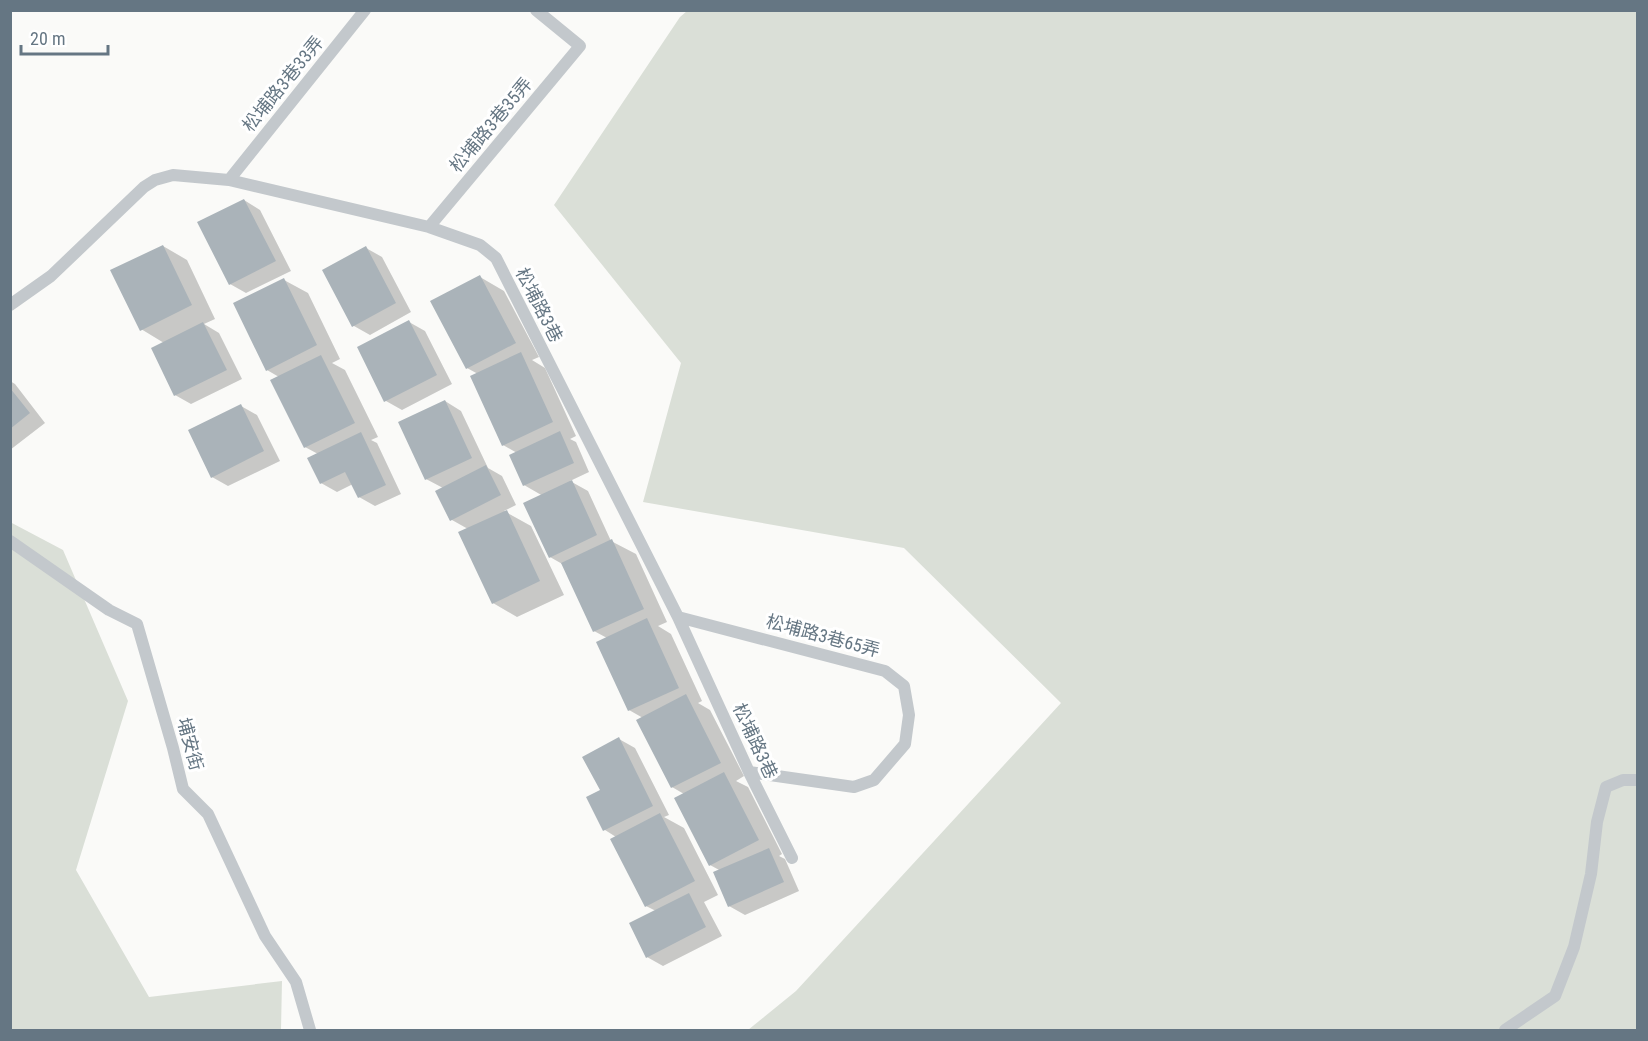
<svg xmlns="http://www.w3.org/2000/svg" width="1648" height="1041" font-family="'Roboto Condensed','Noto Sans TC',sans-serif">
  <rect width="100%" height="100%" fill="#fafaf8"/>
  <path fill="#dadfd7" d="M687 11H1637V1030H748L796 991 1061 703 904 548 643 502 681 363 554 205 680 17Z
    M10 522 63 550 128 701 76 870 149 997 282 981 281 1030H11Z"/>
  <path fill="#0003" d="M244 200 260 210 291 271 246 293 230 284Z
    M163 246 187 260 215 319 204 324 219 333 242 379 191 404 175 395 164 343 141 329Z
    M366 248 382 257 411 312 370 335 354 326Z
    M480 277 504 291 539 357 532 360 545 368 576 436 570 439 576 442 589 472 570 481 588 491 611 541 636 554 667 622 658 626 671 634 702 701 698 703 710 710 744 776 736 781 748 787 782 854 779 856 785 859 799 891 745 915 729 906 721 871 710 865 684 794 672 787 643 718 629 710 607 638 594 631 564 565 550 557 543 496 524 485 517 453 503 445 478 374 467 368Z
    M284 280 308 293 340 359 332 363 345 370 378 437 371 440 377 443 401 494 375 506 359 497 353 484 337 492 321 483 318 454 305 447 279 377 267 370Z
    M409 322 425 331 452 384 402 410 386 401Z
    M10 381 15 384 45 423 10 450Z
    M445 401 461 411 488 468 502 476 516 505 504 511 531 526 564 595 517 617 493 603 468 529 452 520 443 488 426 479Z
    M241 406 257 415 280 461 228 486 212 477Z
    M619 739 635 748 669 815 664 817 684 828 718 895 704 902 722 936 663 966 647 957 656 911 646 906 616 837 605 830 588 798 602 791Z"/>
  <path fill="#aab3b9" d="M244 199 276 261 229 285 197 222Z
    M163 245 192 305 140 331 110 270Z
    M366 246 396 303 352 327 322 270Z
    M480 275 516 343 466 369 430 301Z
    M284 278 317 345 266 371 233 303Z
    M409 320 437 375 384 402 357 347Z
    M203 322 227 370 174 396 151 348Z
    M521 352 553 422 502 446 470 376Z
    M321 355 355 423 304 448 270 380Z
    M10 388 30 413 10 429Z
    M445 400 472 458 425 480 398 422Z
    M241 404 264 451 211 478 188 430Z
    M560 431 574 463 523 486 509 455Z
    M361 432 386 485 358 498 345 472 320 484 307 458Z
    M486 465 501 495 450 521 435 491Z
    M572 480 597 535 549 558 523 503Z
    M507 510 540 581 492 604 458 532Z
    M612 539 644 609 593 632 561 563Z
    M647 618 679 688 628 711 596 642Z
    M686 694 721 763 671 788 636 720Z
    M619 737 653 806 603 831 586 797 600 790 582 757Z
    M724 772 759 840 709 866 674 798Z
    M660 813 695 881 645 907 610 839Z
    M769 848 784 882 728 907 713 872Z
    M689 893 706 927 646 958 629 923Z"/>
  <g fill="none" stroke-linecap="round" stroke-linejoin="round">
    <path stroke="#c3c8cc" stroke-width="12" d="M229 180 365 10
      M429 227 580 46 536 10
      M10 305 51 276 144 187 155 180 173 175 229 180 429 227 480 245 496 258 678 617 749 772 792 858
      M10 541 109 610 137 624 173 748 183 789 208 814 265 936 296 982 310 1030
      M678 617 885 671 904 686 909 715 905 744 874 780 854 787 749 772
      M1505 1030 1555 996 1574 947 1591 874 1597 822 1606 787 1623 780H1638"/>
  </g>
  <g text-anchor="middle" stroke-width="6" stroke-linejoin="round" paint-order="stroke">
    <g font-size="18" fill="#657683" stroke="#fff">
      <text transform="translate(283 84) rotate(-51)" y="6">松埔路3巷33弄</text>
      <text transform="translate(491 125) rotate(-50)" y="6">松埔路3巷35弄</text>
      <text transform="translate(539 305) rotate(63)" y="6">松埔路3巷</text>
      <text transform="translate(823 636) rotate(15)" y="6">松埔路3巷65弄</text>
      <text transform="translate(755 741) rotate(65)" y="6">松埔路3巷</text>
      <text transform="translate(190 744) rotate(75)" y="6">埔安街</text>
    </g>
  </g>
  <rect width="1648" height="1041" fill="none" stroke="#657683" stroke-width="24"/>
  <path d="M21 45v9h87v-9" fill="none" stroke="#657683" stroke-width="3"/>
  <text x="30" y="45" font-size="18" fill="#657683" stroke="#ffffff" stroke-width="4.5" paint-order="stroke">20 m</text>
</svg>
